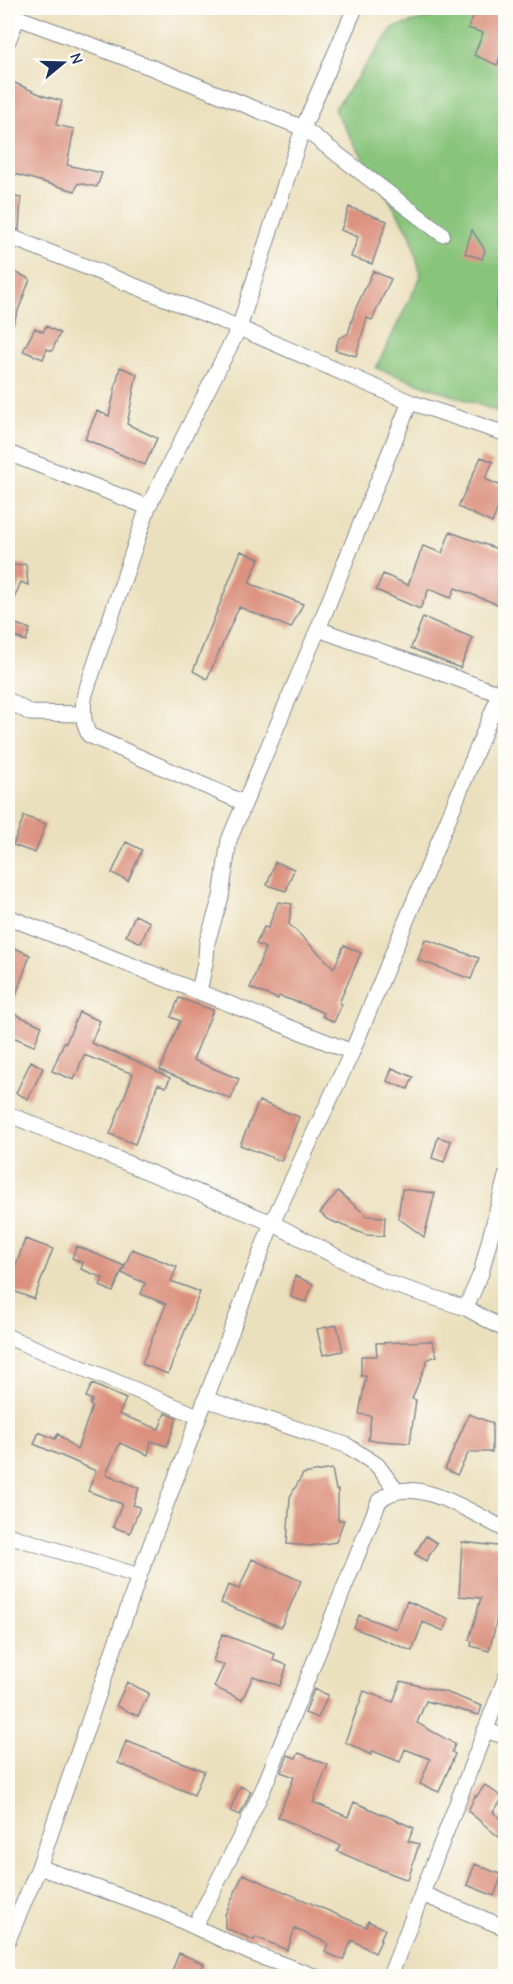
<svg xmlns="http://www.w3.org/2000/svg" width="513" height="1984" font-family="'Comic Neue',sans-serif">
  <rect width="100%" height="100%" fill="#fdfcf7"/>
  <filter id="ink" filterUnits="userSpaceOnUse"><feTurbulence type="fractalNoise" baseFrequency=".0167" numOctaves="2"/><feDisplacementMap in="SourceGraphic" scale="12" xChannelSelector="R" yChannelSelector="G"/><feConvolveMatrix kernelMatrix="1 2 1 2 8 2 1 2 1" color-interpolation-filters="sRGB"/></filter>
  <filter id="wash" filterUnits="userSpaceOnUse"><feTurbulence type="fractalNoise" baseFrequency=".008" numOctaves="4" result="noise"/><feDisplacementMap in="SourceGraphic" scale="24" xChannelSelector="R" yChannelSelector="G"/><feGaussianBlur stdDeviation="1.35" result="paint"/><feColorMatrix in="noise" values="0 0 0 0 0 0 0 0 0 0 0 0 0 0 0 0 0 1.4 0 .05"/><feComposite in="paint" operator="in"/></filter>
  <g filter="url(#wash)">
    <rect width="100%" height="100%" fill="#ebe0bd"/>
    <path fill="#88c47a" stroke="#527a6c" stroke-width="1.5" d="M445 8H505V414L376 368 421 276 411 235 334 110 393 28 428 18Z"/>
    <g id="blocks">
      <path fill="#db917e" d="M477 8H506V41L497 65 474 55 483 33 468 28Z
        M8 80 44 96 62 101 56 125 74 129 67 165 102 173 97 187 78 183 75 191 11 173 13 163 8 160Z
        M8 196 21 198 19 230 8 226Z
        M349 207 387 221 372 264 351 257 358 237 341 230Z
        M472 230 485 250 482 259 465 253Z
        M8 269 30 279 9 335H8Z
        M373 271 391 279 372 320 367 318 356 356 335 350 339 338 348 334 355 310Z
        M46 326 60 333 52 351 47 349 43 359 23 351 35 328 43 332Z
        M120 367 137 374 127 424 157 438 145 465 85 439 97 411 109 416Z
        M481 457 493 462 485 479 506 488 492 523 458 507Z
        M450 532 506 552V597L502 606 455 588 451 598 429 589 420 609 376 590 383 574 408 585 423 546 442 553Z
        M241 551 259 559 249 583 303 604 291 628 239 607 207 679 193 671Z
        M26 564 28 585 21 582 8 613V566Z
        M423 617 473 638 460 668 411 648Z
        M8 621 30 629 26 641 8 634Z
        M24 816 46 824 35 853 13 845Z
        M126 842 142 850 128 881 112 873Z
        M275 862 294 869 286 891 267 885Z
        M278 902 292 904 289 924 334 968 344 945 361 953 339 1003 342 1004 334 1022 322 1016 324 1013 303 1004 279 996 278 999 250 988 265 948 256 944 264 927 268 928Z
        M135 915 150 922 141 943 126 936Z
        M425 939 479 958 471 979 418 960Z
        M8 945 30 955 10 1012 42 1026 34 1046 8 1035Z
        M179 998 213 1010 193 1060 239 1079 231 1099 160 1070 180 1021 171 1017Z
        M79 1012 100 1021 91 1043 134 1060 170 1078 166 1087 158 1084 135 1144 110 1134 133 1074 84 1055 74 1080 52 1071 64 1042 66 1043Z
        M31 1061 43 1068 28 1099 16 1093Z
        M392 1068 413 1077 408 1089 387 1081Z
        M259 1101 299 1117 281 1161 240 1145Z
        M438 1137 451 1141 444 1162 432 1158Z
        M402 1189 435 1193 424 1237 398 1218Z
        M338 1191 367 1216 385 1217 384 1236 366 1235 327 1219 320 1213Z
        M25 1239 53 1249 34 1299 8 1289Z
        M77 1246 124 1266 113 1292 100 1286 103 1278 81 1269 83 1263 72 1258Z
        M132 1249 177 1267 171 1281 200 1292 168 1374 142 1364 166 1304 141 1294 145 1283 122 1273Z
        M295 1276 313 1284 306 1302 291 1297Z
        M337 1325 343 1351 323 1355 317 1329Z
        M432 1341 437 1356 428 1359 412 1399 416 1400 410 1443 368 1440 371 1416 359 1414 366 1376H361V1356H377L376 1343Z
        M92 1384 126 1399 119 1414 159 1429 165 1413 177 1418 167 1446 151 1441 148 1455 120 1443 106 1474 139 1488 133 1505 140 1507 130 1533 113 1527 122 1504 88 1491 96 1471 34 1444 39 1432 55 1439 58 1434 77 1450 92 1407 90 1405 92 1400 86 1397Z
        M469 1414 492 1423V1452H469L457 1475 445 1469Z
        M332 1469 336 1490H338V1520H344L336 1542 310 1546 287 1544 290 1497 303 1474Z
        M426 1536 437 1543 426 1561 415 1554Z
        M462 1542 506 1547V1620H497L489 1651 471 1646 472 1641 469 1640 481 1598 459 1596Z
        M252 1559 301 1581 281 1627 221 1603 228 1585 239 1589Z
        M407 1601 449 1619 444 1631 423 1622 412 1651 354 1628 359 1615 396 1629Z
        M222 1634 275 1654 273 1660 287 1665 280 1686 253 1676 242 1700 214 1687 224 1665 213 1661Z
        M401 1681 448 1693 482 1706 479 1715 426 1701 417 1723 455 1744 452 1752 455 1754 439 1792 420 1784 430 1759 405 1749 400 1762 373 1751 371 1755 345 1742 364 1691 393 1702Z
        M127 1682 149 1693 138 1716 116 1706Z
        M314 1689 328 1695 318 1718 305 1713Z
        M126 1741 204 1771 194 1795 118 1763Z
        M299 1753 328 1765 313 1802 348 1817 354 1802 414 1828 408 1841 419 1844 408 1880 364 1863 337 1851 340 1845 278 1817 294 1777 281 1772 288 1755 296 1758Z
        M485 1785 503 1798 493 1812 506 1823V1843L468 1811 475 1796 476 1797Z
        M240 1786 251 1791 240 1815 230 1811Z
        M475 1864 502 1875 494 1896 467 1885Z
        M243 1874 366 1927 368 1921 385 1929 380 1940 381 1941 375 1953 352 1940 343 1960 325 1952 328 1943 295 1929 287 1950 256 1937 254 1940 225 1928V1915Z
        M179 1953 204 1964 199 1977H170Z"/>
    </g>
  </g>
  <g filter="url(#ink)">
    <use href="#blocks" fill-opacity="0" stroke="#83888e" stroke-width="1.5"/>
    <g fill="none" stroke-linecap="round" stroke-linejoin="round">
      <defs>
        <path id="minor" d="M8 14 158 70 303 128 442 234
          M8 41 17 18
          M8 236 223 321 410 402 506 434
          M8 453 148 507
          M318 629 500 694
          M8 700 30 713 83 714
          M244 803 89 735C82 721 82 708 85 694L148 507 239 328 303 128 355 8
          M8 917 352 1052
          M199 992 206 958 207 942 221 897 229 840 318 629 410 402
          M8 1114 272 1223 385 1282 466 1308 506 1330
          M466 1308 481 1273 506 1176
          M8 1337 198 1416
          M205 1399 346 1445 377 1465 396 1490
          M8 1535 139 1576
          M485 1730 506 1737
          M39 1867 163 1912 251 1953 314 1976
          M422 1894 506 1928
          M195 1926 243 1832 264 1787 379 1501C410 1470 474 1514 506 1530
          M8 1940 39 1867 139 1576 272 1223 352 1052 506 679
          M390 1976 506 1677"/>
      </defs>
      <use href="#minor" stroke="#83888e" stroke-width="17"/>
      <use href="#minor" stroke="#fff" stroke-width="15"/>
    </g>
  </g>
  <rect width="513" height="1984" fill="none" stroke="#fdfcf7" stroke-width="30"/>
  <g transform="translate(63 63) rotate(71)" stroke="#fdfcf7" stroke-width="4.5" paint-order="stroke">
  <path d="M0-4.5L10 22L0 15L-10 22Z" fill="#1b2f5e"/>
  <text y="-9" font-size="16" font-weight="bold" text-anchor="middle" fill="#1b2f5e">N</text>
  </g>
</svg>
